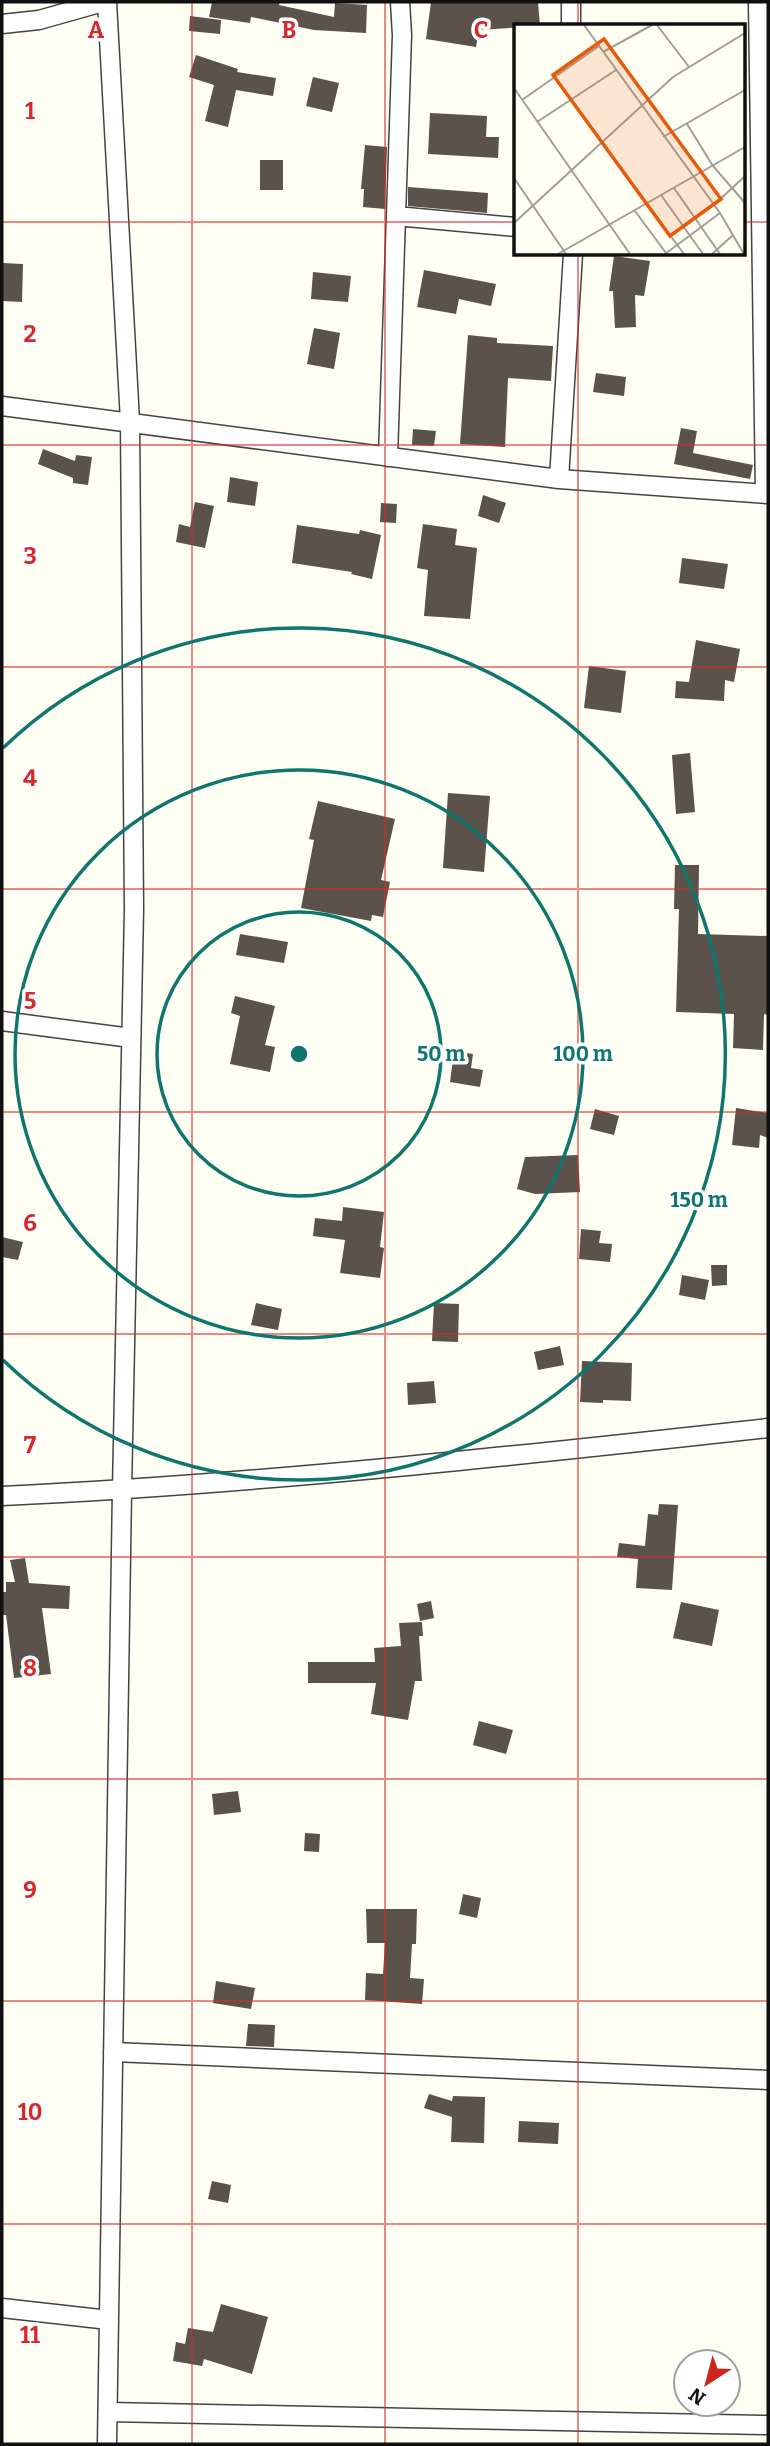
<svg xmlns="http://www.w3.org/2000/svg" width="770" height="2446" font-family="Bitter,serif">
  <rect width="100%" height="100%" fill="#fffef3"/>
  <path fill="#5a524b" d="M212 2H280L279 5 334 17 335 3 367 5 366 33 314 30 251 17 250 23 209 17Z
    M431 2H538L540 26 479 30 476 47 426 39Z
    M190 16 221 20 220 34 189 31Z
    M196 55 238 69 237 72 276 78 273 96 236 90 228 127 205 121 214 85 189 77Z
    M313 77 339 83 332 112 306 106Z
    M430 113 487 116 486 137H499L498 158 428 154Z
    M365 145 387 147 385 209 363 207 364 189H361Z
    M260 160H283V190H260Z
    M408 187 488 193 487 213 408 206Z
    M614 256 650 261 644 296 635 295 636 327 615 328 613 291H609Z
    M2 263 23 264 22 302 2 301Z
    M424 270 496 284 491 306 459 299 456 314 417 307Z
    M313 272 351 276 348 302 311 299Z
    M314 328 340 333 334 369 307 364Z
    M468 335 497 338V343L553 346 551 381 508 378 505 447 460 444Z
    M596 373 626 377 624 396 593 392Z
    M681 428 697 431 693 453 753 465 750 479 674 464Z
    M413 429 436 431 434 446 412 445Z
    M43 449 75 461 76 455 92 457 88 485 73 483V478L38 464Z
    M230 477 258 482 255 506 227 502Z
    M483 495 506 503 499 523 478 516Z
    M195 502 214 506 205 548 176 542 179 524 190 527Z
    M381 503 397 504 396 523 380 522Z
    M423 524 457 529 455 545 477 548 470 619 424 616 428 570 417 568Z
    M297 525 359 534 360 530 381 535 372 579 351 574 352 572 292 563Z
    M682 558 728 564 724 589 679 583Z
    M696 640 740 649 734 682 725 680 724 701 675 698 676 681 689 682Z
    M589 666 626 671 621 713 584 708Z
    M690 753 695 812 676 814 672 755Z
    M448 793 490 796 484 872 443 868Z
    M318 801 395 819 381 880 390 882 383 917 372 915 371 921 301 908 314 840 309 839Z
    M675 865H699L698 934 768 936V1015L764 1014 763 1050 733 1048 734 1014 676 1012 679 909H674Z
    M240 934 288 942 284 963 236 955Z
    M235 996 275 1006 265 1045 275 1047 270 1072 230 1064 240 1016 231 1013Z
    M454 1051 473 1054 471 1068 483 1070 480 1087 450 1082Z
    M736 1108 768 1113V1138L760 1135 759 1148 732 1145Z
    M595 1109 619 1116 614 1135 590 1129Z
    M578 1155 580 1192 535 1194 517 1189 525 1157Z
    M343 1207 384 1212 380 1247 384 1248 380 1278 340 1273 345 1240 313 1236 315 1218 342 1221Z
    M581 1229 601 1231 599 1243 612 1244 610 1262 579 1259Z
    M2 1237 23 1242 18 1260 2 1257Z
    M711 1265H727V1285L712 1286Z
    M682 1275 709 1280 705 1300 679 1295Z
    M256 1303 282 1309 278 1330 251 1325Z
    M434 1303 459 1304 458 1342 432 1341Z
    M560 1346 564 1365 538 1370 534 1352Z
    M582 1361 632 1363 631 1401 603 1400V1403L580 1402Z
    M434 1381 436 1403 408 1405 407 1383Z
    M659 1504 678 1505 672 1590 636 1588 638 1559 617 1557 619 1543 645 1546 648 1514 658 1515Z
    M25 1558 29 1583 70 1586 69 1609 42 1608 51 1674 14 1678 6 1615H2V1592H6V1582H15L10 1560Z
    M431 1601 434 1618 420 1621 417 1604Z
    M681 1602 719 1610 712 1646 673 1638Z
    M422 1622 423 1636H419L422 1681H415L408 1720 371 1714 376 1683H308V1662H375L374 1648 401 1646 399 1623Z
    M479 1721 513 1730 506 1754 473 1745Z
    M238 1791 241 1812 214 1815 212 1794Z
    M305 1833 320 1834 319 1852 304 1851Z
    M463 1894 481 1898 477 1918 459 1914Z
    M366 1909H417L416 1944H412L410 1978 424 1979 422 2004 365 2000 366 1973 383 1974 385 1943H367Z
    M216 1981 255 1988 251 2009 213 2003Z
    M248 2024 275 2025 274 2047 246 2046Z
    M429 2094 452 2101 453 2096 485 2097 484 2143 451 2142 452 2117 424 2108Z
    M519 2121 559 2123 558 2144 518 2142Z
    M212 2181 231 2185 228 2203 208 2199Z
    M221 2304 268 2317 252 2374 204 2359 202 2366 173 2361 176 2342 185 2344 188 2328 213 2332Z"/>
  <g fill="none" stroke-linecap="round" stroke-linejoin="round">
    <defs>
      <path id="minor" d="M107 2 130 421 134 910 122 1490 107 2444
        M571 2V26
        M758 2 765 494
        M2 24 39 20 103 2
        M396 216 516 227
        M2 406 559 479 768 494
        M388 457 402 35 400 2
        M559 479 573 254
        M2 1021 131 1038
        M2 1496C258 1484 514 1456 768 1428
        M113 2052 768 2080
        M2 2308 109 2320
        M108 2412 768 2425"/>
    </defs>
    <use href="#minor" stroke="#434343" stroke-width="21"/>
    <use href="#minor" stroke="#fff" stroke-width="18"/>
  </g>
  <path fill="none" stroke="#d62828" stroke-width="2" stroke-opacity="0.55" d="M192 2V2444M385 2V2444M578 2V26M2 222H516M744 222H768M578 254V2444M2 445H768M2 667H768M2 889H768M2 1112H768M2 1334H768M2 1557H768M2 1779H768M2 2001H768M2 2224H768"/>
  <g fill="none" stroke="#0f766e" stroke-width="3.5">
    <circle cx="299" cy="1054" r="142"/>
    <circle cx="299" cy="1054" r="284"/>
    <path d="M3 748A426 426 0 1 1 3 1360"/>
  </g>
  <g transform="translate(514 24)">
    <rect width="231" height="231" fill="#fffef3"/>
    <path fill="none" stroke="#9f9f98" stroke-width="2" d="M70 1 206 189 230 230M143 1 175 43M89 28 138 1M0 64 116 230M8 76 85 22M23 98 102 46M173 100 199 142 231 179M149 113 231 66M0 154 52 230M160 164 206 230M147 171 189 230M133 180 170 230M200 181 231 152M121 187 152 229M0 199 159 53 231 9M44 230 231 123M151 230 206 189M198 230 219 211"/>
    <path fill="#e8590c" fill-opacity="0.15" stroke="#e8590c" stroke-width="3.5" d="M90 15 207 175 156 212 39 51Z"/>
    <rect width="231" height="231" fill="none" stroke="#101010" stroke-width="3.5"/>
  </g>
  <g font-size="23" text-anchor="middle" font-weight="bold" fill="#d62828" stroke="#fff" stroke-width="7" stroke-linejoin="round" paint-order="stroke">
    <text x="96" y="38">A</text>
    <text x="289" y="38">B</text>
    <text x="481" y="38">C</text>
    <text x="30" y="119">1</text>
    <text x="30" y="342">2</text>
    <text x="30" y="564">3</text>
    <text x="30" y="786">4</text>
    <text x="30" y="1009">5</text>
    <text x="30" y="1231">6</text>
    <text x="30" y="1453">7</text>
    <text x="30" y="1676">8</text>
    <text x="30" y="1898">9</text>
    <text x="30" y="2120">10</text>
    <text x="30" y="2343">11</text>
  </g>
  <circle cx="299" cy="1054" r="10" fill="#0f766e" stroke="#fff" stroke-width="3.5"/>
  <g font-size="21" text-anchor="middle" font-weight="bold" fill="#0f766e" stroke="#fff" stroke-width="7" stroke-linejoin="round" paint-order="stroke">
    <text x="441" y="1061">50 m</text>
    <text x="583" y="1061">100 m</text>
    <text x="699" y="1207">150 m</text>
  </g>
  <rect width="770" height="2446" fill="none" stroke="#101010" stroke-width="7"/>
  <g transform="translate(707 2383) rotate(216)"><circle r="33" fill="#ffffff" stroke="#9f9f9f" stroke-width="2"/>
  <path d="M0-5L12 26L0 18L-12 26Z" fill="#cb251d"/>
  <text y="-10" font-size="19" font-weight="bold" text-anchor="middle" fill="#101010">N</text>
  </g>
</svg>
